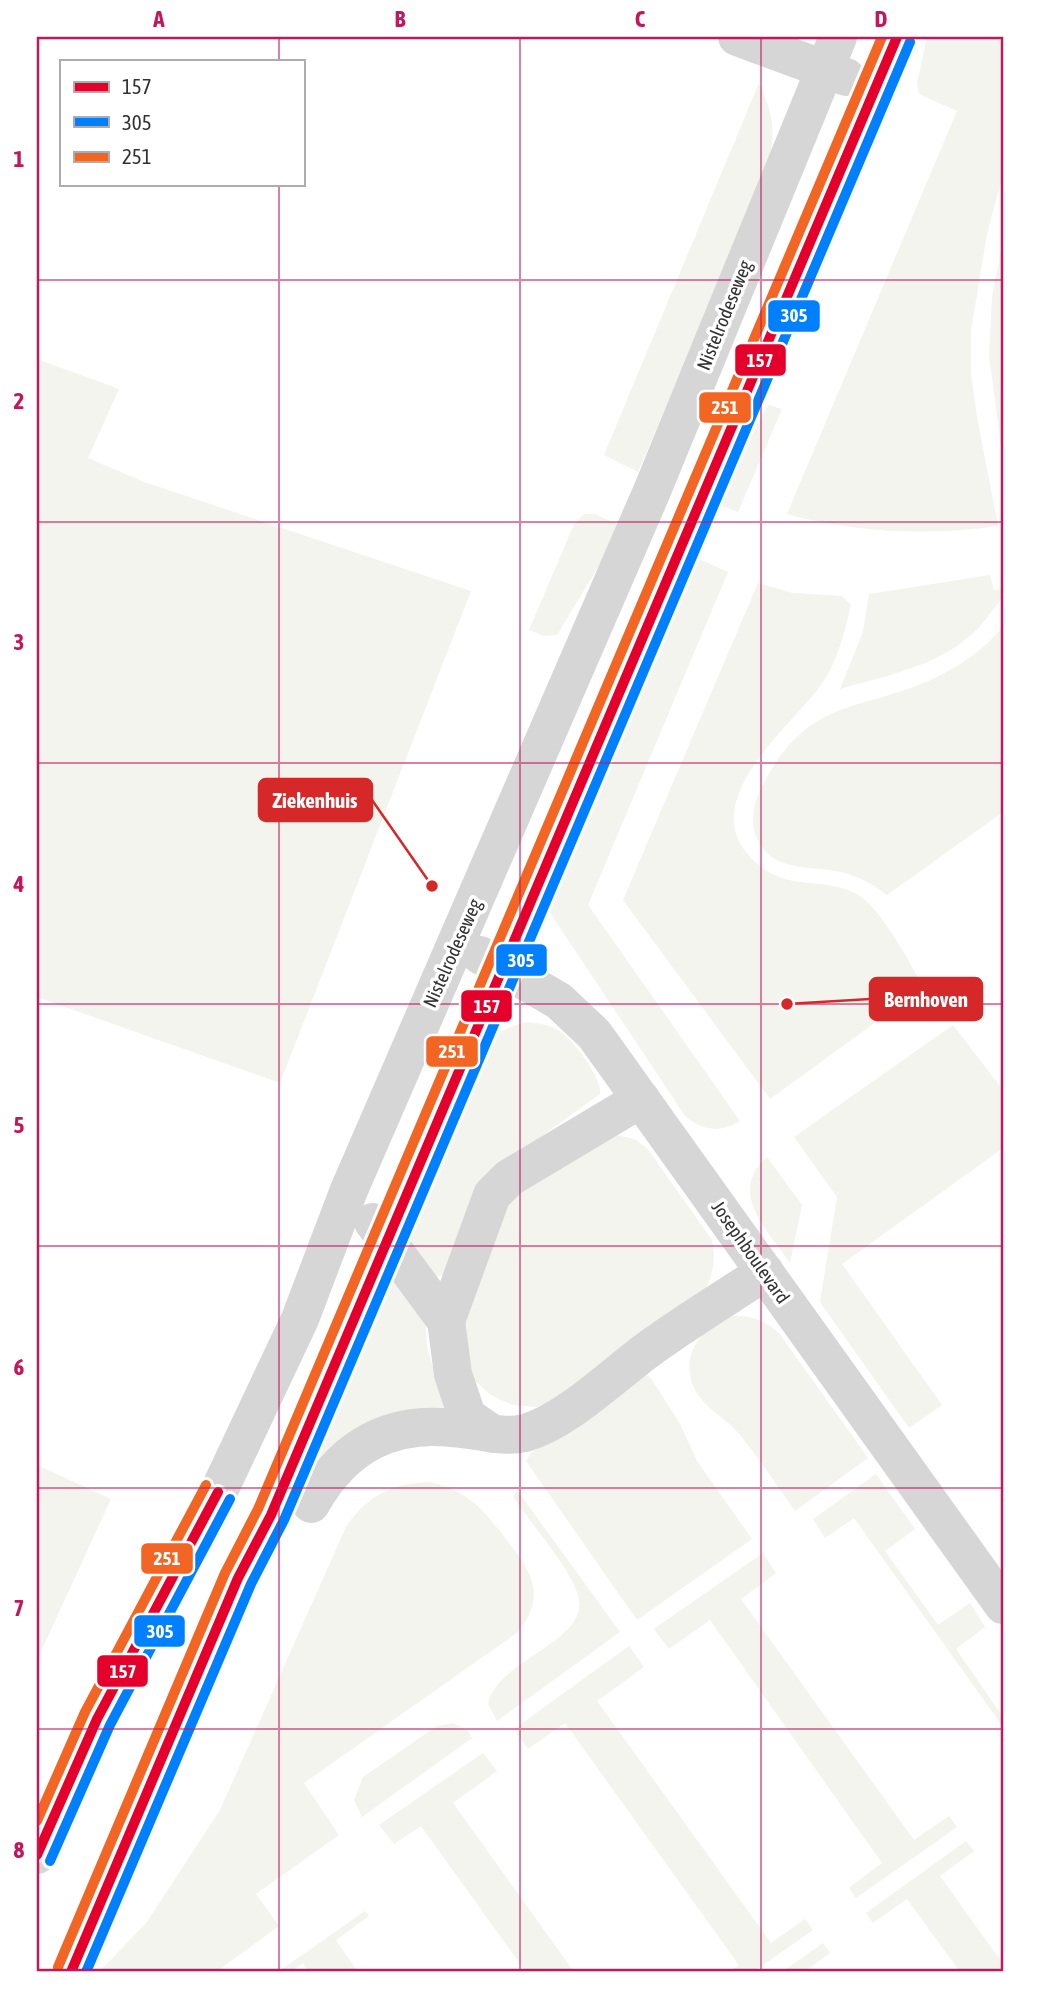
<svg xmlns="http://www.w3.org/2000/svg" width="1040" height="2009" font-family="'Asap Condensed',sans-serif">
  <rect width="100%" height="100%" fill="#fff"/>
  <path fill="#f2f4ed" d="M927 37H1003V174L987 234 971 331V374L977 417 998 526C928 536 856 533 787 514L957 111 919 94 917 83Z
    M759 83C774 115 775 131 769 165L638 472 604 455Z
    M1003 240V462L989 355 992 297Z
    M37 359 119 389 88 458 144 482 471 591 280 1083 37 997Z
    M768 405 782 409 738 512 714 503Z
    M584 514H594L618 524 601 562 557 635 544 636 529 630 574 524Z
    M692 556 728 572 588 905 740 1121C720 1133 703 1131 685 1116L545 905Z
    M990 575 994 590 1003 589C1003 598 997 605 991 612 957 663 895 673 840 689L863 632 869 594Z
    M758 583 793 593 842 596 851 605C845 631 837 663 821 685 790 728 694 801 752 859 784 891 814 877 851 891 880 903 907 960 924 987L770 1099 623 900Z
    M1003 627V812L887 895C874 885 862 878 845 873 820 866 784 872 765 851 749 833 751 811 760 791 809 688 869 716 950 670 971 659 988 644 1003 627Z
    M526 1022C537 1023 548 1024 558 1030 572 1038 603 1079 600 1094L488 1175 444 1275 435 1277 405 1236 483 1048C496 1033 507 1027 526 1022Z
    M953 1025 1003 1090V1148L842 1264 942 1405 909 1428 820 1302 837 1197 794 1137Z
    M617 1135 634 1139 647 1148 712 1240C716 1260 713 1273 705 1291L559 1400 536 1407 512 1405 491 1395 473 1379 461 1312 506 1201Z
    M767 1157 802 1205 790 1263C767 1229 727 1193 767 1157Z
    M391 1270 425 1312 427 1347 445 1408 338 1444 307 1467Z
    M734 1316C753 1316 765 1320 779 1333L868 1458 795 1511C777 1486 760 1460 741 1436 728 1419 705 1409 695 1390 678 1356 702 1324 734 1316Z
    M644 1375 650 1377 679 1422 697 1461 752 1539 637 1620 526 1461 531 1453Z
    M37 1465 111 1499 37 1660Z
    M876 1474 915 1529 885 1551 938 1625 970 1603 985 1627 956 1649 1003 1717V1727L854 1518 825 1538 813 1519Z
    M431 1482C471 1493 482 1509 507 1540 532 1573 547 1595 518 1632L304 1783 339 1835 256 1894 279 1926 216 1972H99L147 1922 220 1810 346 1527C368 1495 392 1483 431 1482Z
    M517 1490 620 1632 497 1721 488 1704C496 1659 592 1642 578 1595 571 1569 530 1522 513 1497Z
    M763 1553 776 1573 741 1599 914 1840 949 1816 957 1827 856 1898 849 1888 882 1863 710 1620 669 1649 654 1629Z
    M629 1646 644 1667 597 1701 771 1943 805 1919 813 1930 753 1972H729L739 1965 565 1723 528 1749 514 1729Z
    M453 1723 468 1731 472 1738 362 1817 354 1800 363 1777 437 1726Z
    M483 1753 497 1771 453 1803 574 1972H526L421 1826 394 1844 379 1825Z
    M966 1841 974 1851 940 1876 1003 1964V1972H960L907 1899 873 1923 866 1913Z
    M365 1911 369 1916 336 1940 358 1972H309L303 1963 290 1972H278Z
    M823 1943 830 1953 804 1972H782Z"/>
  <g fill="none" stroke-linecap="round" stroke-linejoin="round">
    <path stroke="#d6d6d6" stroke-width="38" d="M737 37 846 77
      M480 955 559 1001 594 1034 1003 1605
      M373 1222 446 1321
      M493 1434 467 1416 453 1374 446 1321 492 1195 509 1178 641 1099
      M311 1504C344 1445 393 1419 461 1429 482 1431 504 1438 525 1433 569 1420 615 1373 653 1346 689 1320 727 1297 765 1272
      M37 1855 97 1719 217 1495 300 1319 349 1190 652 491 838 37
      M71 1972 238 1578 271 1515 346 1339 501 966 897 37"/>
    <defs>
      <path id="bus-1" d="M37 1855 97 1719 218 1492
        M71 1972 238 1578 271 1515 897 37"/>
      <path id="bus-2" d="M50 1861 110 1725 230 1499
        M86 1972 251 1584 284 1520 910 42"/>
      <path id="bus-3" d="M37 1821 85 1712 206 1485
        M58 1967 225 1573 258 1509 882 37"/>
    </defs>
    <use href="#bus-1" stroke="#fff" stroke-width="16"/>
    <use href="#bus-2" stroke="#fff" stroke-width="16"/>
    <use href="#bus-3" stroke="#fff" stroke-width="16"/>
    <use href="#bus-1" stroke="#e4002b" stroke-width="10"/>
    <use href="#bus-2" stroke="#0080ff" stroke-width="10"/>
    <use href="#bus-3" stroke="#f26522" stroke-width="10"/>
  </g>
  <path fill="none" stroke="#c2185b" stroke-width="2" stroke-opacity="0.55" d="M279 37V61M520 37V1972M761 37V1972M279 184V1972M37 280H1003M37 522H1003M37 763H1003M37 1004H1003M37 1246H1003M37 1488H1003M37 1729H1003"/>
  <g text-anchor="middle" stroke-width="7" stroke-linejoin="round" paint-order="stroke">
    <g font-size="19" fill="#323232" stroke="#fff">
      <text transform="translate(724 315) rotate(-68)" y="7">Nistelrodeseweg</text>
      <text transform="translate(452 953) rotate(-66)" y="7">Nistelrodeseweg</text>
      <text transform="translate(751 1252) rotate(55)" y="7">Josephboulevard</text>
    </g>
  </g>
  <path fill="none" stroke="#d62828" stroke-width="2.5" d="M432 886L372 800M787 1004L870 999"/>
  <g fill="#d62828" stroke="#fff" stroke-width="2.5">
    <circle cx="432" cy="886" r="7"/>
    <circle cx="787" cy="1004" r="7"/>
  </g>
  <g fill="#d62828" stroke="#d62828" stroke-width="2.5">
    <rect x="259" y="779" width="113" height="42" rx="7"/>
    <rect x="870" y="978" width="112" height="42" rx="7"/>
  </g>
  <g font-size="21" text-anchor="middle" font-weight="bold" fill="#fff">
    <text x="315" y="808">Ziekenhuis</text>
    <text x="926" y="1007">Bernhoven</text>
  </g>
  <g stroke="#fff" stroke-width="2.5">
    <rect x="767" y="299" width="54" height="34" rx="7" fill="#0080ff"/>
    <rect x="734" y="343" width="53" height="34" rx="7" fill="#e4002b"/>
    <rect x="698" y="391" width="54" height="33" rx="7" fill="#f26522"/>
    <rect x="495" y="943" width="53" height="34" rx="7" fill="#0080ff"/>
    <rect x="460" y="989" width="53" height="34" rx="7" fill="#e4002b"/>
    <rect x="425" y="1035" width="54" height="33" rx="7" fill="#f26522"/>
    <rect x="140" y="1542" width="54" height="33" rx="7" fill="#f26522"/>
    <rect x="133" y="1614" width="53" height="34" rx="7" fill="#0080ff"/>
    <rect x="96" y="1654" width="53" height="34" rx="7" fill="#e4002b"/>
  </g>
  <g font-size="19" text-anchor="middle" font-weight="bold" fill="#fff">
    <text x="794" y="322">305</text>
    <text x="760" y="367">157</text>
    <text x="725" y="414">251</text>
    <text x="521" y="967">305</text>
    <text x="487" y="1013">157</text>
    <text x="452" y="1058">251</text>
    <text x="167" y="1565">251</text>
    <text x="160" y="1638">305</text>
    <text x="123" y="1678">157</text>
  </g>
  <rect width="1040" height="2009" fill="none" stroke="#ffffff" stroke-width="77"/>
  <rect x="60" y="60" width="245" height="126" fill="#ffffff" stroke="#adadad" stroke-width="2"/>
  <rect x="74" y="82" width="35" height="10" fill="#e4002b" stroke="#adadad" stroke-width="2"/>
  <text x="122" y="94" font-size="21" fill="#323232">157</text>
  <rect x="74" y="117" width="35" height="10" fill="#0080ff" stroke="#adadad" stroke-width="2"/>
  <text x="122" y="130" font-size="21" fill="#323232">305</text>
  <rect x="74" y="152" width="35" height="10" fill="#f26522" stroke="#adadad" stroke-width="2"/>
  <text x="122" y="164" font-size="21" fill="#323232">251</text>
  <rect x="38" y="38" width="964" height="1932" fill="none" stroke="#c2185b" stroke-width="2.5"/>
  <g font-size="23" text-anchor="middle" font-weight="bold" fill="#c2185b">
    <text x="159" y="27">A</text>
    <text x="400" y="27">B</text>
    <text x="640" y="27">C</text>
    <text x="881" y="27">D</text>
    <text x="19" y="167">1</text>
    <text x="19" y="409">2</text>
    <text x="19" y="650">3</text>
    <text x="19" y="892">4</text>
    <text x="19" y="1133">5</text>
    <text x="19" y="1375">6</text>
    <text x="19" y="1616">7</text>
    <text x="19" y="1858">8</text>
  </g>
</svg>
